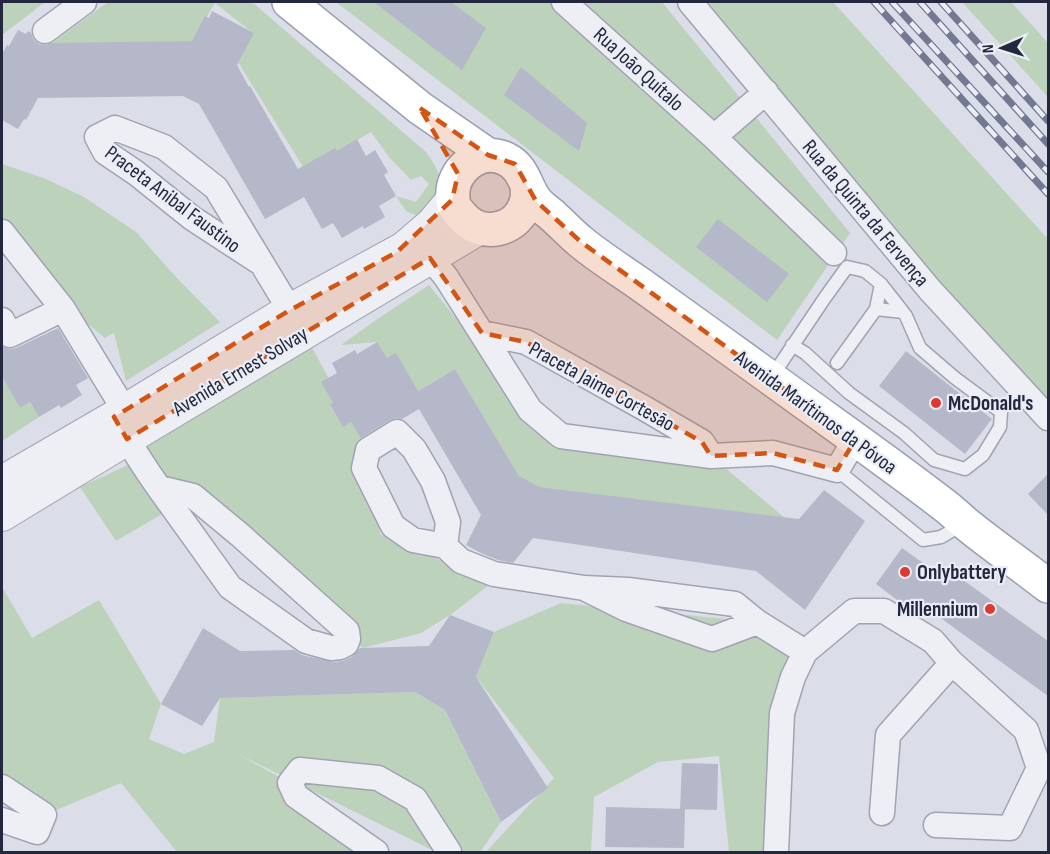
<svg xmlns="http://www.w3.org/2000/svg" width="1050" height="854" font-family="'Sofia Sans Condensed',sans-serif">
  <rect width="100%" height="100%" fill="#dbdde8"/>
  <path fill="#bcd2bb" d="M2 2H45L2 35Z
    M108 2H252L426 152C449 185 442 186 425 219L406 211 396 196 416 202 429 184 421 176 411 180 389 157 371 132 305 170 238 62 253 33 215 3 192 41 48 46Z
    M336 2H662L850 233 777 340Z
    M690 2H833L1048 239V417Z
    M962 2H1011L1048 43V97Z
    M2 164 46 179 84 197 136 232 175 276 220 322 126 381 114 333 105 338 2 253Z
    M429 285 530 410 561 436 711 456 785 518 540 487 519 476 455 369 414 393 387 358 377 342 341 345 379 318Z
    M304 333 368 450 380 534 460 569 493 582 450 615 421 633 363 648 193 496 116 541 80 487 139 460 127 439Z
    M5 373 20 408 30 402 39 417 2 441V375Z
    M2 587 32 638 99 600 161 704 149 739 184 754 214 742 220 698 415 692 445 710 501 822 480 852H436L234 752 290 783 376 852H177L121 783 44 815 2 787Z
    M561 603 757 622 805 652 777 847 762 852H729L719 756 658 762 594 797 591 852H486L554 778 476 677 494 632Z"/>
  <path fill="#b5b8c8" d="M374 2H451L486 28 462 70Z
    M212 11 254 33 237 65 249 87 250 86 298 169 335 148 337 151 357 139 366 156 375 150 388 172 384 175 396 196 379 206 385 217 364 229 363 226 342 238 333 223 322 229 304 197 265 219 199 104 183 96 38 98 26 120 24 119 18 129 2 120V54L7 45 9 46 18 30 26 34 28 31 31 33 34 40 39 44 46 45 51 43 192 41 205 16 209 18Z
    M521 67 587 123 579 151 504 95Z
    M718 219 789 274 767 302 696 247Z
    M58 328 88 378 76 385 82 395 61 408 59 405 39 417 30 402 20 408 2 376V346L9 349 16 348Z
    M377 342 387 358 396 353 418 391 455 369 519 476 540 487 799 519 824 490 865 521 805 610 756 571 533 538 513 563 498 560 483 554 466 545 481 515 419 409 402 419 396 418 390 420 361 438 351 422 343 427 330 404 333 403 321 382 337 373 332 363 355 350 357 354Z
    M906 351 992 419 965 454 879 386Z
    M1048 474V515L1028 494Z
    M902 548 940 575 945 567 1048 641V696L920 603 913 612 876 584Z
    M450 615 494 632 476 677 548 788 501 822 445 710 415 692 220 698 202 726 161 704 203 628 240 651 294 650 302 655 333 662 342 661 352 657 360 648 429 646Z
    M682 763 718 764 717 810 680 809Z
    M606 807 685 809 684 848 605 847Z"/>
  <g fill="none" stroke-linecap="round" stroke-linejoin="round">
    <defs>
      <path id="service" d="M792 345 805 353 849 393 904 433 934 460 965 469 983 455 1000 427 1001 412 955 378 920 348 906 316 903 312 876 309
        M837 363 876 309 881 284
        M771 378 824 299 847 267 865 271 881 284 903 312
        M837 470 923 540 941 537 963 524"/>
      <path id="minor" d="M564 2 714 137 834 253
        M690 2 930 290 1048 418
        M45 31 84 2
        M714 137 766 92
        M2 232 63 309 125 411
        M430 258 446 277 530 410 561 436 711 456 702 442 644 408 526 342 482 333
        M261 263 192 218 136 173 105 152 97 137 115 128 164 147 216 188 298 323
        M2 320 10 335 63 309
        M119 425C131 446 144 467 159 488L230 587 306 641 331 648 340 647 346 644 348 639 347 631 240 535 193 496 159 488
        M711 456 773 453 837 470 855 440
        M445 546 413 540 393 526 364 468 368 450 397 432 414 449 433 481 448 522 445 546 461 561 494 574 584 588
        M757 622 712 639 626 609 584 588 628 590 735 604 757 622 805 652
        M2 787 44 815 37 832 2 820
        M882 813 888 735 952 663
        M376 852 296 796 290 783 300 770 378 778 415 799 449 852
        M776 852 782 713 793 677 805 652 854 611H884L933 641 952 663 1026 730 1039 768 1010 828 936 825"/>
      <path id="tertiary" d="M2 482 114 417 290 310 404 248 432 224 452 200
        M2 515 127 439 480 228"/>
      <path id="primary" d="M289 2 420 108 488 155
        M527 186C527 190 528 195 527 199 520 231 481 240 461 215 457 211 453 205 453 199 450 171 479 146 506 159 525 168 525 188 537 202 542 208 549 212 554 217 563 225 571 234 581 242 599 257 620 270 640 284 682 314 723 344 765 374 825 418 886 460 944 505 952 511 958 517 965 523 992 545 1021 565 1048 586"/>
    </defs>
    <use href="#service" stroke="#a0a3b2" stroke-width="15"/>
    <use href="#minor" stroke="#a0a3b2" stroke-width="27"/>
    <use href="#tertiary" stroke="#a0a3b2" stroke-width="34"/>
    <use href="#primary" stroke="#999eb4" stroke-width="36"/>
    <use href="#service" stroke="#eeeff5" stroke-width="12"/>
    <use href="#minor" stroke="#eeeff5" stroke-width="24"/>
    <use href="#tertiary" stroke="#eeeff5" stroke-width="32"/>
    <use href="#primary" stroke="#fff" stroke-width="33"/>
    <defs>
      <path id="rail" d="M874 2 1048 194
        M892 2 1048 172
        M920 2 1048 144
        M941 2 1048 121"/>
    </defs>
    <use href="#rail" stroke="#737893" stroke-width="7"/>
    <use href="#rail" stroke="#eaedf5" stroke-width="4.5" stroke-dasharray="14" stroke-linecap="butt"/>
  </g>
  <path fill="#d45411" fill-opacity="0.2" stroke="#d45411" stroke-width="4.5" stroke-dasharray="12 8" stroke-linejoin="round" d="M420 108 488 155 515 164 536 201 581 242 855 440 837 470 773 453 711 456 702 442 526 342 482 333 430 258 127 439 114 417 290 310 397 252 452 200 458 174Z"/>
  <g fill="#dd3930" stroke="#eaedf5" stroke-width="2">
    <circle cx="936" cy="403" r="6"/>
    <circle cx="905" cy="572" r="6"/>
    <circle cx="990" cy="609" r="6"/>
  </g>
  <g text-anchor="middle" stroke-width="4.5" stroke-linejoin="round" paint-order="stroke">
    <g font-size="21" fill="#24283f" stroke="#eaedf5">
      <text transform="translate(639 69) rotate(42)" y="7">Rua João Quítalo</text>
      <text transform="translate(173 199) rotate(37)" y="7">Praceta Anibal Faustino</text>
      <text transform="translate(866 213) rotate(50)" y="7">Rua da Quinta da Fervença</text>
      <text transform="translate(240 371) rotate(-31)" y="7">Avenida Ernest Solvay</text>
      <text transform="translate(602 386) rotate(29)" y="7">Praceta Jaime Cortesão</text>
      <text transform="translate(816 412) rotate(36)" y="7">Avenida Marítimos da Póvoa</text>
    </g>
    <g font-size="21" font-weight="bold" fill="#24283f" stroke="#eaedf5" text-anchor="start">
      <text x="948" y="410">McDonald's</text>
      <text x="917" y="579">Onlybattery</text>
      <text x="978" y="616" text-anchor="end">Millennium</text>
    </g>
  </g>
  <rect width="1050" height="854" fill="none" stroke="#24283f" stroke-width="6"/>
  <g transform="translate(1002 48) rotate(267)" stroke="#eaedf5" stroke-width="4.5" paint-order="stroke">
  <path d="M0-4.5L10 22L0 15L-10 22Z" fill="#24283f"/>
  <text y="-9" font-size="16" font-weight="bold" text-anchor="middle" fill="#24283f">N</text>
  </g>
</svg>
